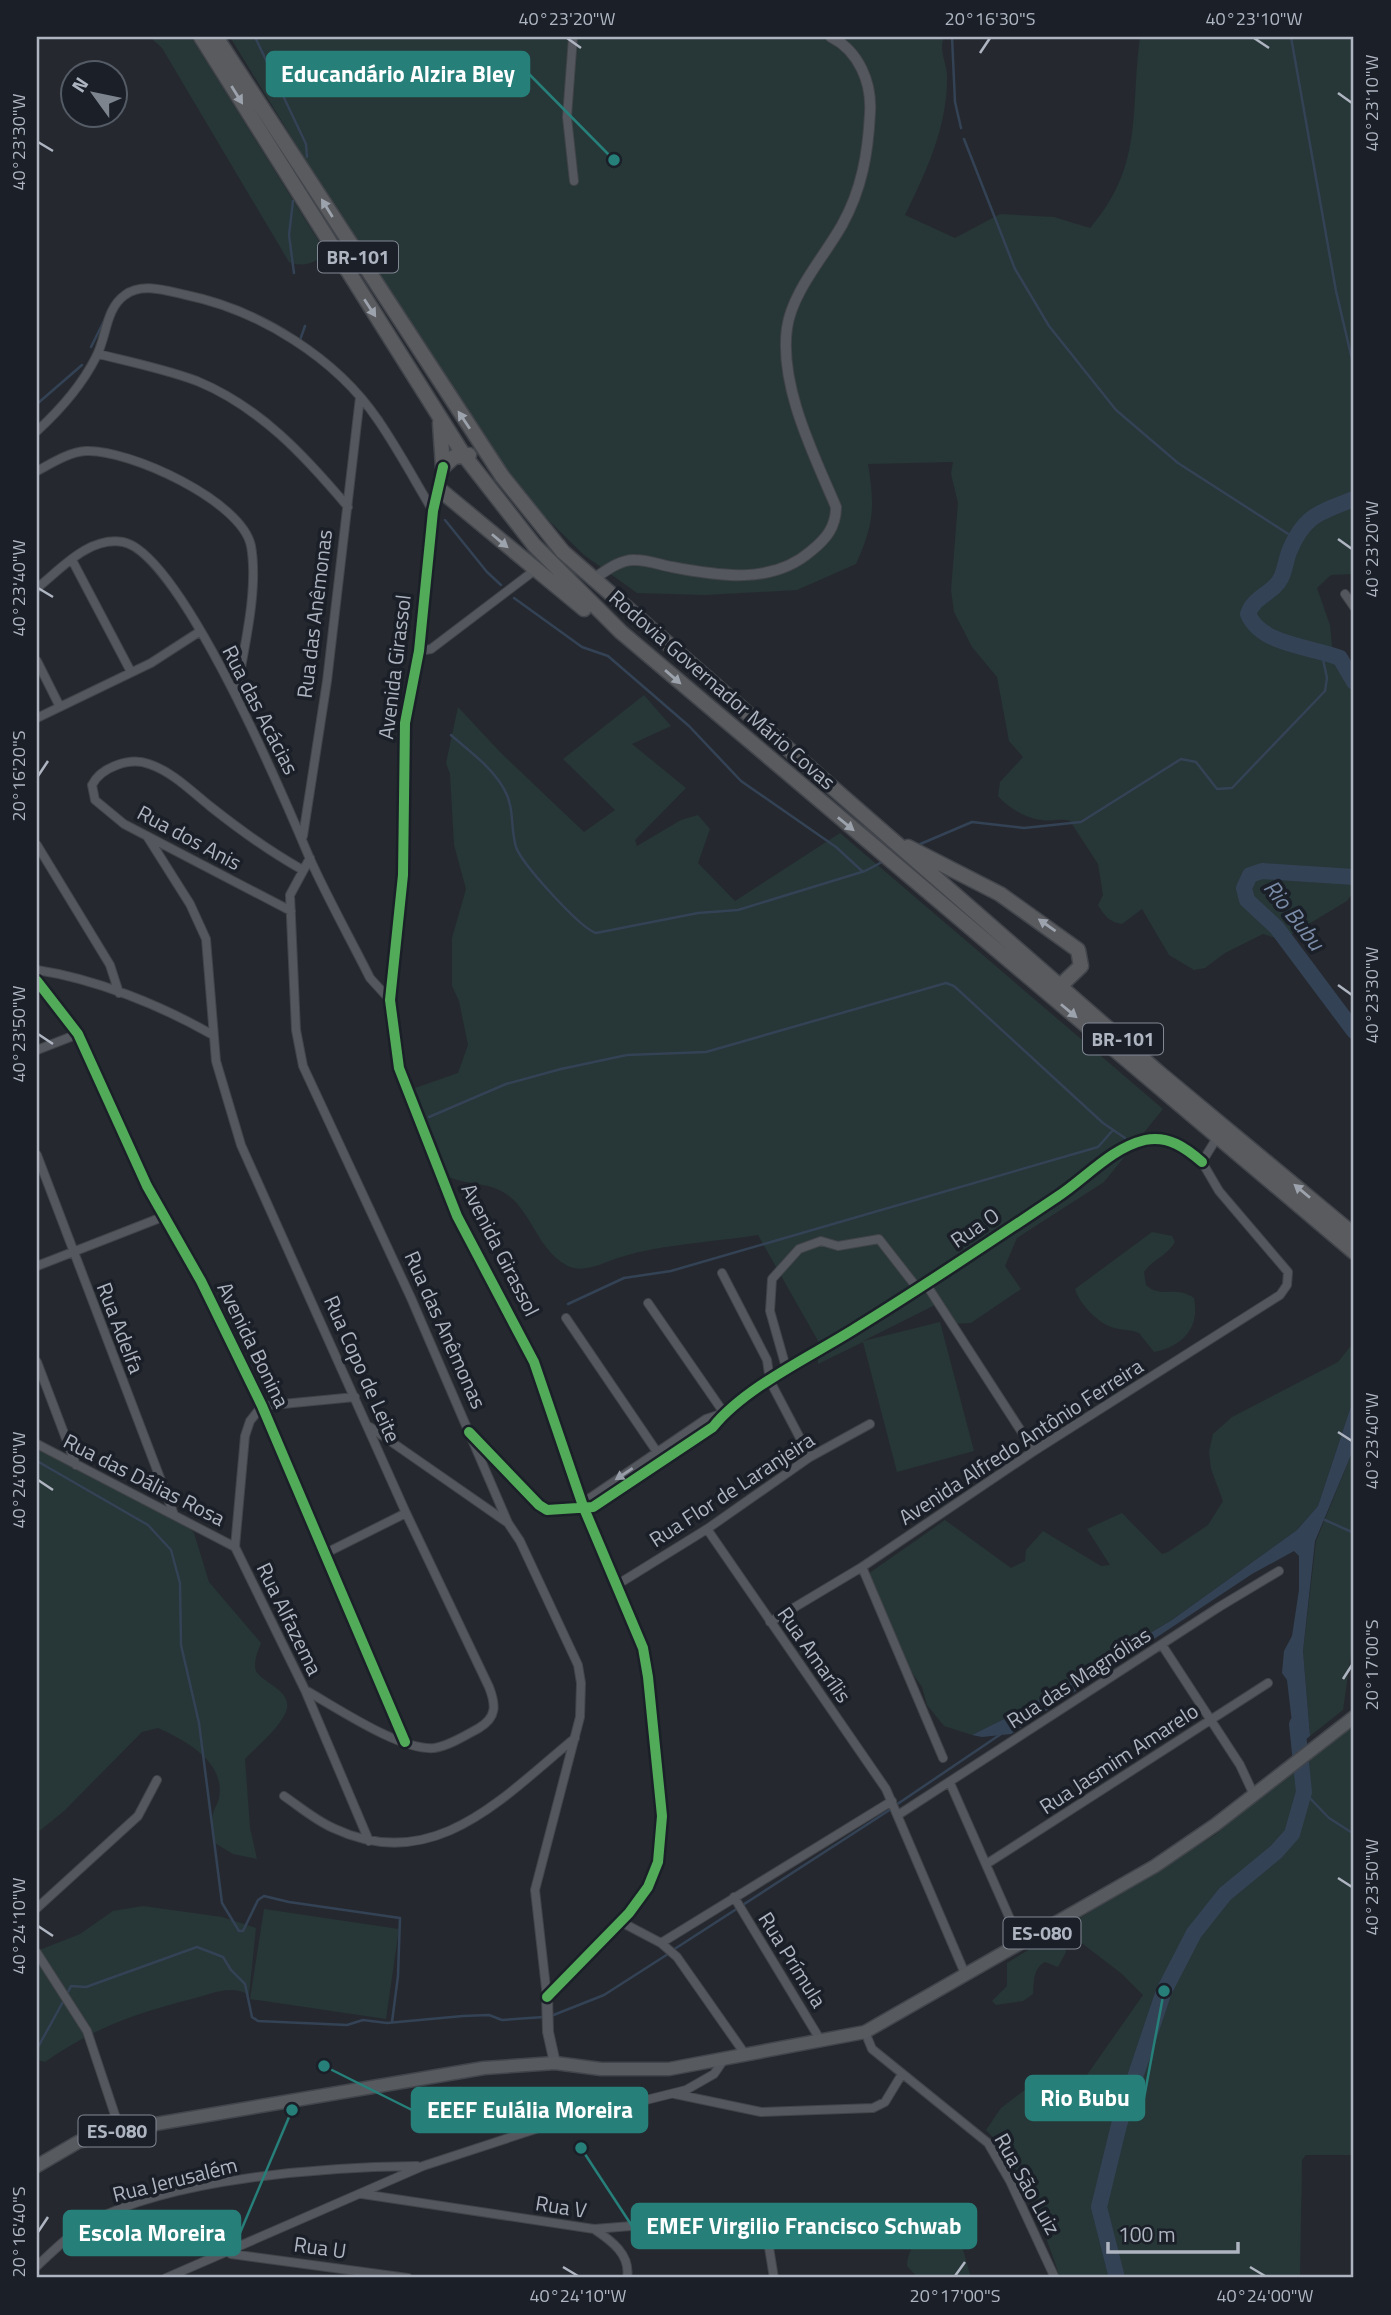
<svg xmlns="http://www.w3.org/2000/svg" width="1391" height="2315" font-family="'Titillium Web',sans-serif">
  <rect width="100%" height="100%" fill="#25292f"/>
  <path fill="#273637" d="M150 37H191L326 253C315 263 303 268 289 262L162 48Z
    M230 37H944C938 53 948 63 947 79 947 128 926 172 905 215L955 238 1000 214 1054 217 1090 228C1144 166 1130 111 1140 37H1354V574L1331 575 1317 588 1330 625 1333 656 1354 677V891L1347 901 1282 940 1263 934 1225 953 1205 968 1194 970 1169 955 1142 909 1122 924C1109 922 1105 916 1098 905L1103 895 1098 864 1070 821C1059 818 1052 822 1042 820 1027 819 1007 807 998 796L1000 782 1023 757 1009 741 997 677 972 647 954 612 951 590 958 503 951 474 953 462 868 464C875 507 874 524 856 564L797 590 705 595 637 593 584 555 535 507 491 449 357 244Z
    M644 695 671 726 632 744 686 788 635 840 637 846 681 820 698 815 710 829 698 863 735 901 840 833 1163 1109 1104 1182 1017 1238 1005 1266 1021 1289 971 1323 947 1324 935 1305 863 1341 940 1322 974 1451 897 1472 863 1342 818 1364V1341L758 1235C715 1242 663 1244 621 1257 604 1262 583 1275 566 1265 538 1249 532 1214 509 1196 490 1181 469 1186 449 1177L412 1089 458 1073 468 1045 459 1001 452 986V938L466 889 454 845 450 774 446 763 458 707 501 753 584 832 615 810 563 759Z
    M1152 1232 1172 1236 1175 1242C1167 1256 1153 1259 1144 1272L1146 1285C1161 1299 1175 1285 1194 1298 1200 1328 1183 1346 1154 1352L1139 1333C1130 1329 1119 1330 1111 1327 1096 1321 1079 1303 1075 1289Z
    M1354 1342V1397L1318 1506 1297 1530 1172 1620 1018 1712 972 1735 944 1726 927 1705 922 1687 906 1664 868 1574 945 1520 1011 1568 1025 1561 1026 1550 1043 1531 1101 1566 1110 1565 1087 1529 1122 1513 1162 1554 1168 1552 1208 1525 1223 1501 1211 1469 1209 1452 1213 1434 1232 1417 1338 1362Z
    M37 1446 175 1512 194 1533 209 1582 261 1643C258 1651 251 1666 258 1674 271 1687 299 1695 282 1719 273 1734 257 1746 245 1759L250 1828 257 1859 233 1854 213 1842C213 1833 211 1822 213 1814 214 1808 218 1804 219 1798 226 1762 185 1740 158 1728L142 1732 64 1811 37 1833Z
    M1354 1448V1593L1351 1627 1353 1640 1343 1710 1310 1736 1303 1651 1316 1541Z
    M1354 1718V2155H1306L1302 2160 1300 2278H1060C1045 2232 1021 2164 986 2130L1001 2108 1026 2089 1054 2101 1082 2082 1143 1995 1122 1974 1079 1941 1065 1944 1066 1952 1058 1967 1045 1962C1033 1968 1034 1982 1033 1994L1023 2001 996 2005 992 2001 1007 1986V1963L1215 1835Z
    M143 1906 222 1917 256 1928 249 1995C231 1984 211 1994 192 1999 139 2012 91 2029 45 2062L37 2060V1951L80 1934 113 1911Z
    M264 1909 399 1929 386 2019 250 1999Z
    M945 2221 959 2235 971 2278H918L907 2266C908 2242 926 2233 945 2221Z"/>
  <path fill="#344255" d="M1354 1397V1448L1315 1541 1303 1651 1310 1736 1295 1748 1287 1680 1282 1673 1284 1651 1292 1636 1299 1590V1556L1294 1551 1252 1574 1011 1734 982 1737 972 1735 1018 1712 1172 1620 1297 1530 1318 1506Z"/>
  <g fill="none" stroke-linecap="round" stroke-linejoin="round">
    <path stroke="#344255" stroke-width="2.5" d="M255 37 306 144 307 157
      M952 37 955 102 961 128
      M1291 37 1336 291 1354 368
      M964 139 1015 269 1049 326 1116 410 1178 463 1296 539
      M293 201 289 235 294 273
      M300 340 305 326
      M91 347 105 319
      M355 386 382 419
      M37 404 82 365
      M445 520 487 572 501 585
      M514 598 582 647 608 656 689 726 741 781 836 847 862 871
      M451 735C469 751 492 767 504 789 515 808 510 827 516 847 522 864 580 928 596 933L698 913 738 910 865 871 884 861
      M918 845 972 822 1024 828 1081 822 1181 759 1196 762 1217 789 1232 788 1325 691 1327 678 1321 650
      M429 1117 506 1084 561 1069 627 1055 706 1052 946 983 954 986 1103 1123 1125 1138
      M568 1304 624 1278 671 1271 1098 1147 1113 1130
      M37 1461 148 1525 171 1550 180 1583 181 1645 199 1723 222 1903 239 1931H243L258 1900 264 1896 289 1902 400 1918 398 1976 392 2022
      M1325 1520 1354 1533
      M1304 1792 1329 1818 1354 1834
      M896 1805 1001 1734
      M673 1950 891 1809
      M67 1994 71 1986 86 1987 197 1947 223 1957 231 1970 245 1984 252 2017 258 2021 347 2025 363 2020 387 2023 463 2016 489 2015 502 2020 544 2017
      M551 2016 604 1995 668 1954
      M37 2049 64 2000"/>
    <path stroke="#344255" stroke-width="16" d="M1354 499C1320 512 1304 515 1289 552 1286 560 1285 570 1281 578 1274 593 1254 596 1248 614 1262 646 1311 646 1340 658L1354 682
      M1354 877 1262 871 1250 875 1244 888 1247 900 1277 928 1354 1031
      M1117 2278 1099 2207 1119 2125 1164 1991 1194 1933 1225 1894 1276 1852 1292 1834 1304 1792 1297 1724"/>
    <defs>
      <path id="minor" d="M573 37 567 117 574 181
        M98 354C131 362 165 369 197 381 260 407 305 456 348 507
        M37 431C61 409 82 385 96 357 107 337 105 309 125 295 142 282 167 291 186 295 259 310 336 358 378 420 398 449 415 481 433 511
        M37 471C52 463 69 452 86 451 129 449 242 501 251 546 259 590 243 652 236 695
        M72 560 131 672
        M37 588C61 569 89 536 123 542 181 553 286 802 310 859 328 899 350 938 370 978L390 1000
        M1345 594 1354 607
        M419 651 431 649 535 570
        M37 661 60 707
        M37 718 151 663 199 632
        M147 836 190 904 206 939 216 1061 241 1145 406 1513 489 1687C496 1705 497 1717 479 1728 466 1735 449 1746 434 1748 400 1751 336 1707 305 1690
        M303 836 327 681 360 397
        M37 845 110 965 119 993
        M310 858 290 895 296 1030 303 1066 411 1298 508 1523 520 1541 578 1665 581 1683 580 1717 535 1890 547 1997
        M291 911 124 824 95 800 92 785C101 767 130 757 149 764 173 772 192 792 211 807 240 830 269 851 301 869
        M37 970C96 979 160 1005 211 1034
        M37 981 78 1034 147 1186 201 1281 262 1406 405 1742
        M37 1050 78 1034
        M37 1155 173 1512
        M37 1266 165 1216
        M722 1273 767 1360 770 1381 810 1457
        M926 1284 1034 1451
        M648 1303 724 1413
        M566 1318 657 1452
        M37 1362 76 1465
        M787 1371 770 1311 772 1279 799 1249 821 1241 838 1246 879 1239 918 1289
        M355 1397 262 1406 250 1421 245 1436 235 1547 305 1690 369 1841
        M370 1427 508 1523
        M473 1437 539 1505 547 1510 593 1507 713 1427C745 1387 812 1356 856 1328 924 1286 990 1242 1057 1197 1085 1179 1111 1148 1145 1140 1168 1135 1186 1148 1202 1162
        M37 1444 235 1547
        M583 1506 590 1498 706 1419 724 1413
        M707 1529 886 1789 966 1976
        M326 1553 406 1513
        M862 1567 943 1758
        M615 1586 707 1529 810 1457 870 1424
        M770 1622 862 1567 1034 1451 1280 1295 1287 1285 1288 1272 1219 1191 1202 1162 1218 1136
        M1162 1645 1240 1765 1254 1795
        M950 1783 1021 1944
        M284 1796C300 1807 315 1820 333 1828 434 1876 503 1797 575 1738
        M898 1815 1219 1607 1279 1571
        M988 1863 1268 1683
        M734 1897 821 2041
        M37 1908 138 1816 157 1780
        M621 1922 661 1943 677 1957 745 2054
        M661 1943 892 1801
        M37 1953 87 2031 120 2130
        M865 2032 872 2049 988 2143 1010 2181 1055 2278
        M675 2094 761 2112 873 2108 885 2102 902 2074
        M362 2194 594 2229 755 2216 765 2223 774 2278
        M594 2229C612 2241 631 2255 627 2278
        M231 2254 408 2278
        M37 2266C54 2250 71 2233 91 2222 172 2178 325 2167 417 2166
        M166 2278 423 2166 554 2123 686 2090 714 2074 725 2058"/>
      <path id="tertiary" d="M443 467 433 511 419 651 405 723 403 875 390 1000 399 1068 457 1216 534 1362 583 1506 643 1648 648 1677 662 1816 658 1862 648 1887 629 1913 547 1997 548 2032 555 2063
        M592 580C604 572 620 559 635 560 647 560 661 565 672 567 719 576 772 585 811 551 826 539 836 527 836 507 814 455 779 386 787 328 792 292 824 257 842 225 862 189 868 153 870 113 872 83 859 51 831 37"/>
      <path id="primary" d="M37 2166 78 2142 120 2130 484 2068 555 2063 601 2069H669L865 2032 1155 1866 1215 1825 1354 1717"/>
      <path id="motorway" d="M201 37 463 454 534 545 621 632 1354 1252
        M216 37 502 476 563 552 1158 1072 1354 1235
        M440 423 443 467
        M443 467 454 457 469 455
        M439 489 584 609
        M908 847 1000 894 1078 950 1081 966 1056 990"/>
    </defs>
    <use href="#minor" stroke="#414449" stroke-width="10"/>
    <use href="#tertiary" stroke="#414449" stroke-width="12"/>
    <use href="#primary" stroke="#42464c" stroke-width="15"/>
    <use href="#motorway" stroke="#42454b" stroke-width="17"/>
    <use href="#minor" stroke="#54575e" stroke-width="8"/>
    <use href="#tertiary" stroke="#54575e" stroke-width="10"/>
    <use href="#primary" stroke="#575a5f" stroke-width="12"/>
    <use href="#motorway" stroke="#595b5f" stroke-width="14"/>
    <defs>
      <path id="cycleway" d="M443 467 433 511 419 651 405 723 403 875 390 1000 399 1068 457 1216 534 1362 583 1506 643 1648 648 1677 662 1816 658 1862 648 1887 629 1913 547 1997
        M37 981 78 1034 147 1186 201 1281 262 1406 405 1742
        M469 1432 539 1505 547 1510 593 1507 713 1427C745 1387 812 1356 856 1328 924 1286 990 1242 1057 1197 1085 1179 1111 1148 1145 1140 1168 1135 1186 1148 1202 1162"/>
    </defs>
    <use href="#cycleway" stroke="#1a1f28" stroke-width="15"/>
    <use href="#cycleway" stroke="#51ab58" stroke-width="10"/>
  </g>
  <defs><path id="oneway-solid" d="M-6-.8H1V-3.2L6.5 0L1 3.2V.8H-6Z" transform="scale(1.75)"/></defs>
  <g fill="#9da3ad">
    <use href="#oneway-solid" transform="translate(237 95) rotate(58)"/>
    <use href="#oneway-solid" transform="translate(327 208) rotate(-122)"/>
    <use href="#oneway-solid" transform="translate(370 308) rotate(57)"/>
    <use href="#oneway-solid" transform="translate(464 420) rotate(-124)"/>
    <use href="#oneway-solid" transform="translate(500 541) rotate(40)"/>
    <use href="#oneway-solid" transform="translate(673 677) rotate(41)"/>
    <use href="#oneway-solid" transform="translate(846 824) rotate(39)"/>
    <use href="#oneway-solid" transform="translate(1047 925) rotate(-145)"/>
    <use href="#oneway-solid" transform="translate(1069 1011) rotate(40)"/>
    <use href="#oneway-solid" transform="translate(1302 1191) rotate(-140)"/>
  </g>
  <use fill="#989ea8" href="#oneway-solid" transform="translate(624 1474) rotate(146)"/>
  <path fill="none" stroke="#aeb5c1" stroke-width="2.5" d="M567 38 581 48M1254 38 1269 48M980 53 990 38M1338 93 1352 103M38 142 53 151M1338 539 1352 549M38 588 53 597M38 776 48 761M1338 985 1352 995M38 1034 53 1044M1338 1432 1352 1441M38 1480 53 1490M1343 1679 1352 1665M1338 1878 1352 1887M38 1926 53 1936M38 2232 48 2217M563 2267 578 2276M1250 2267 1265 2276M955 2276 965 2262"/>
  <g text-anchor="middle" stroke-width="7" stroke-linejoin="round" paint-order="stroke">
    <g fill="#1a1f28" stroke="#828893" stroke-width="2">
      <rect x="318" y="241.5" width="80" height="31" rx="5"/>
      <rect x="1083" y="1023.5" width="80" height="31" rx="5"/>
      <rect x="1003.5" y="1917.5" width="77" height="31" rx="5"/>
      <rect x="78.5" y="2115.5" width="77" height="31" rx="5"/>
    </g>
    <g font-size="19" font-weight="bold" fill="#aeb5c1">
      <text x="358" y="264">BR-101</text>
      <text x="1123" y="1046">BR-101</text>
      <text x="1042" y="1940">ES-080</text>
      <text x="117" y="2138">ES-080</text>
    </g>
    <g font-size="21" fill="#aeb5c1" stroke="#1a1f28">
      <text transform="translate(315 614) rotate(-83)" y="7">Rua das Anêmonas</text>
      <text transform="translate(395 667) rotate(-83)" y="7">Avenida Girassol</text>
      <text transform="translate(722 690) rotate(41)" y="7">Rodovia Governador Mário Covas</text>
      <text transform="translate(260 710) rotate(63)" y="7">Rua das Acácias</text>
      <text transform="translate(189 838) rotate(28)" y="7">Rua dos Anis</text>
      <text transform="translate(975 1228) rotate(-34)" y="7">Rua O</text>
      <text transform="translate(500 1250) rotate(63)" y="7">Avenida Girassol</text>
      <text transform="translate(120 1328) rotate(69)" y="7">Rua Adelfa</text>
      <text transform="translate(445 1330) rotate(66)" y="7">Rua das Anêmonas</text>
      <text transform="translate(253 1345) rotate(64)" y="7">Avenida Bonina</text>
      <text transform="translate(362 1369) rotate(66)" y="7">Rua Copo de Leite</text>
      <text transform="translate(1021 1442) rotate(-33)" y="7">Avenida Alfredo Antônio Ferreira</text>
      <text transform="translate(144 1480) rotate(27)" y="7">Rua das Dálias Rosa</text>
      <text transform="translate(732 1490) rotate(-33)" y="7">Rua Flor de Laranjeira</text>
      <text transform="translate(289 1619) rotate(64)" y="7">Rua Alfazema</text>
      <text transform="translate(814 1655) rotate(55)" y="7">Rua Amarílis</text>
      <text transform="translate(1079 1678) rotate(-33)" y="7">Rua das Magnólias</text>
      <text transform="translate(1119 1759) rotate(-33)" y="7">Rua Jasmim Amarelo</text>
      <text transform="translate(792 1960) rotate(58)" y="7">Rua Prímula</text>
      <text transform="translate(175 2180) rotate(-14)" y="7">Rua Jerusalém</text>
      <text transform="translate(1027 2184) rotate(61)" y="7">Rua São Luiz</text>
      <text transform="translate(561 2207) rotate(9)" y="7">Rua V</text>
      <text transform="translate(320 2248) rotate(8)" y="7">Rua U</text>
    </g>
    <g font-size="23" font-style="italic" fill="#7a8ba7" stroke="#1a1f28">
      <text transform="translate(1294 915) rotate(52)" y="8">Rio Bubu</text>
    </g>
  </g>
  <path fill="none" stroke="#277f7a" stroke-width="2.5" d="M614 160L529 74M1164 1991L1144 2098M324 2066L412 2110M581 2148L632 2226M292 2110L240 2233"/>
  <g fill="#277f7a" stroke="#1a1f28" stroke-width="2.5">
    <circle cx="614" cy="160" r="7"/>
    <circle cx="1164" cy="1991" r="7"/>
    <circle cx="324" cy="2066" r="7"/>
    <circle cx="581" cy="2148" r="7"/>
    <circle cx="292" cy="2110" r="7"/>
  </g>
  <g fill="#277f7a" stroke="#277f7a" stroke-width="2.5">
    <rect x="267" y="52" width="262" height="44" rx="7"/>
    <rect x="1026" y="2076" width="118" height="44" rx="7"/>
    <rect x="412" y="2088" width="235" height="44" rx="7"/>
    <rect x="632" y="2204" width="344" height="44" rx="7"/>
    <rect x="64" y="2211" width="176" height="44" rx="7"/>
  </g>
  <g font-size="23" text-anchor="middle" font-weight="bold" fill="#fff">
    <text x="398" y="82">Educandário Alzira Bley</text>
    <text x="1085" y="2106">Rio Bubu</text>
    <text x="530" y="2118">EEEF Eulália Moreira</text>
    <text x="804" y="2234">EMEF Virgilio Francisco Schwab</text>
    <text x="152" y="2241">Escola Moreira</text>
  </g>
  <rect width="1391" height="2315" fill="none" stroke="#1a1f28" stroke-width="77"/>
  <g transform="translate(94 94) rotate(303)"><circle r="33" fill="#1a1f28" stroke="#555b65" stroke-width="2"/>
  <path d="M0-5L12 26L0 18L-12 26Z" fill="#7e848e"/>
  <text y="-10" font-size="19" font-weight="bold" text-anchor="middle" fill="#aeb5c1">N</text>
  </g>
  <path d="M1108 2242v10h130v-10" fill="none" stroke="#aeb5c1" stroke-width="3.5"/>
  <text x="1118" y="2242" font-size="21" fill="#aeb5c1" stroke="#1a1f28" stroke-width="5" paint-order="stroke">100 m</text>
  <rect x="38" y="38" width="1314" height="2238" fill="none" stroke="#aeb5c1" stroke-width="2.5"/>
  <g font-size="18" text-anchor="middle" fill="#aeb5c1">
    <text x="567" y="25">40°23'20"W</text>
    <text x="990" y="25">20°16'30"S</text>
    <text x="1254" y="25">40°23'10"W</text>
    <text transform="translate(1372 103) rotate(-90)" y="6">40°23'10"W</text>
    <text transform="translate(19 142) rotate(-90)" y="6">40°23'30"W</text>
    <text transform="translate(1372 549) rotate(-90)" y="6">40°23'20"W</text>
    <text transform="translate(19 588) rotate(-90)" y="6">40°23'40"W</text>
    <text transform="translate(19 776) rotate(-90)" y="6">20°16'20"S</text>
    <text transform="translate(1372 995) rotate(-90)" y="6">40°23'30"W</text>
    <text transform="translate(19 1034) rotate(-90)" y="6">40°23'50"W</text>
    <text transform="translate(1372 1441) rotate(-90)" y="6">40°23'40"W</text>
    <text transform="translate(19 1480) rotate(-90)" y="6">40°24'00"W</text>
    <text transform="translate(1372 1665) rotate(-90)" y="6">20°17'00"S</text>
    <text transform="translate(1372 1887) rotate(-90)" y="6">40°23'50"W</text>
    <text transform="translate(19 1926) rotate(-90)" y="6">40°24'10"W</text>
    <text transform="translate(19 2232) rotate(-90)" y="6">20°16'40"S</text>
    <text x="578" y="2302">40°24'10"W</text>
    <text x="955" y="2302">20°17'00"S</text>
    <text x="1265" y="2302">40°24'00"W</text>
  </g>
</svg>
